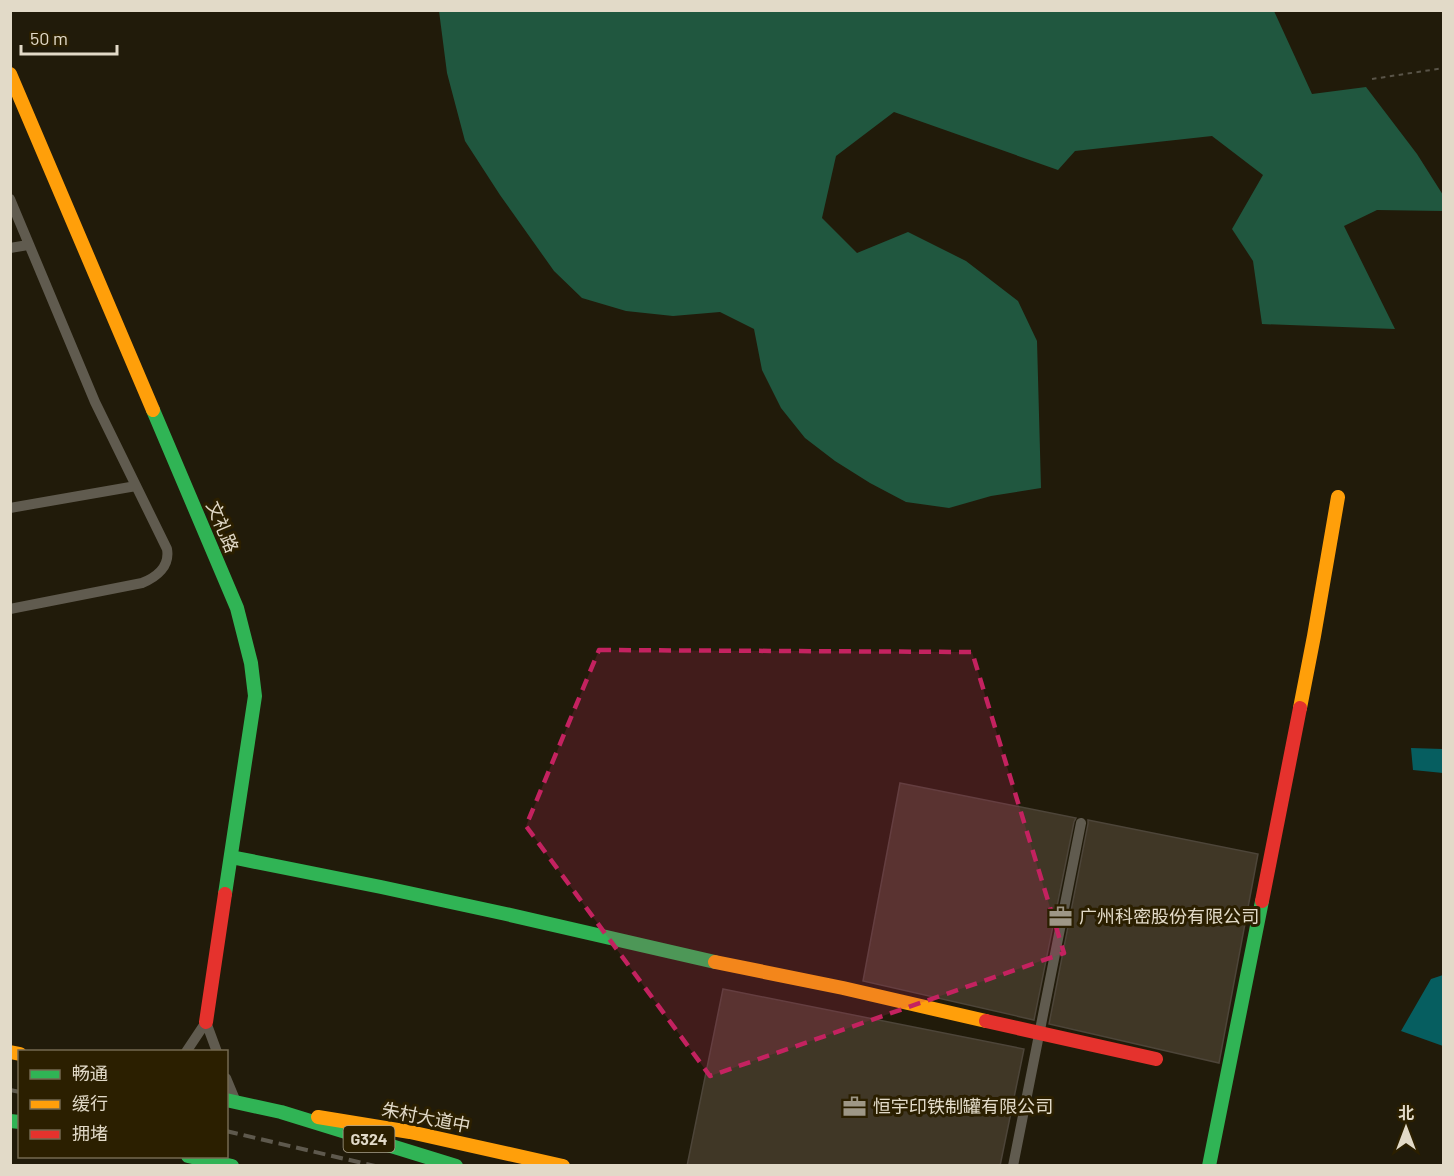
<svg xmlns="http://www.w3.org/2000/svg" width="1454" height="1176" font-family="Barlow,'Noto Sans SC',sans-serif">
  <rect width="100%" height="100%" fill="#211b0a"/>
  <path fill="#20573f" d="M439 11H1274L1312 94 1366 87 1417 154 1443 195V211L1377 210 1344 226 1395 329 1262 324 1253 261 1232 229 1263 175 1212 136 1075 151 1058 170 894 112 836 156 822 218 857 253 908 232 966 261 1018 301 1037 341 1041 488 991 496 949 508 906 502 870 483 835 461 805 438 781 408 762 370 754 329 720 312 673 316 626 311 582 298 554 271 500 195 465 141 447 73Z"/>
  <path fill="#065e60" d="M1411 748 1443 749V773L1413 770Z
    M1443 975H1444L1443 1046 1401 1031 1431 979Z"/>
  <path fill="#403726" stroke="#4d4539" stroke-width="1.5" d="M900 783 1076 818 1074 822 1034 1020 863 981Z
    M1088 820 1258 854 1219 1063 1049 1024 1088 824Z
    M723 989 1024 1049 1000 1166H687Z"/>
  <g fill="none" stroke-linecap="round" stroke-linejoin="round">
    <path stroke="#595448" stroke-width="2" stroke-dasharray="4.5 4.5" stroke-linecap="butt" d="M1372 79 1444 68"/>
    <path stroke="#605b4f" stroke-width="10" d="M10 199 95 402 167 549C170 566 157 577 142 583L10 609
      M10 248 28 245
      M10 508 136 486
      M206 1022 217 1052
      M186 1052 206 1022
      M226 1078 236 1102
      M1013 1166 1081 823"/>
    <path stroke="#30b455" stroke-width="14" d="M153 410 237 608 251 663 255 696 225 894
      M231 857 381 887 506 914 715 962
      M226 1100 281 1112 456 1166
      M10 1121 20 1122
      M188 1156 232 1166
      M1209 1166 1262 901"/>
    <path stroke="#ff9f0a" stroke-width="14" d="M10 74 153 410
      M1300 708 1314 636 1338 497
      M715 962 843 988 986 1021
      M10 1052 20 1054
      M318 1117 410 1132 563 1166"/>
    <path stroke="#e5322d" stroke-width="14" d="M1262 901 1300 708
      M986 1021 1156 1059
      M206 1022 225 894"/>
    <path stroke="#5e594d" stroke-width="4" stroke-dasharray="12 6" stroke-linecap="butt" d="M10 1090 20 1092
      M226 1131 375 1166"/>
  </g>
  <path fill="#c42260" fill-opacity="0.2" stroke="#c42260" stroke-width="4.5" stroke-dasharray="12 8" stroke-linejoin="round" d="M599 650 972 652 1064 953 710 1076 526 826Z"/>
  <defs>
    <symbol id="office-bare" viewBox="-9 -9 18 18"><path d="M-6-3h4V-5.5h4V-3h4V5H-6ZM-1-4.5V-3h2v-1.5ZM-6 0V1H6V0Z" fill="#9e9786" stroke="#2b1f00" stroke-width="2.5" paint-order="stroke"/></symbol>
  </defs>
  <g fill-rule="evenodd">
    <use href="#office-bare" x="1044" y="900" width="33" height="33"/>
    <use href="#office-bare" x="838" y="1090" width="33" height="33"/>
  </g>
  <g text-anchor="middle" stroke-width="6" stroke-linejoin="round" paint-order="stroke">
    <rect fill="#2b1f00" stroke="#aba28c" stroke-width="1.5" x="343.5" y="1126" width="51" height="26" rx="4.5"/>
    <g font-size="16" font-weight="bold" fill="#e2dac8">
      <text x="369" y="1145">G324</text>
    </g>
    <g font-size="18" fill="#e2dac8" stroke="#2b1f00">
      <text transform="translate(222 527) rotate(67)" y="6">文礼路</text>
      <text transform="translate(426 1118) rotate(11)" y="6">朱村大道中</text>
    </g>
    <g font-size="18" fill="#e2dac8" stroke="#2b1f00" text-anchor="start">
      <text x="1079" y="923">广州科密股份有限公司</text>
      <text x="873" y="1113">恒宇印铁制罐有限公司</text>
    </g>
  </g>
  <rect width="1454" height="1176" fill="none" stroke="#e2dac8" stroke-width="24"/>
  <rect x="18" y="1050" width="210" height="108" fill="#2b1f00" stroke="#746a50" stroke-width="1.5"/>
  <rect x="30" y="1070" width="30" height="9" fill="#30b455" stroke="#746a50" stroke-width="1.5"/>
  <text x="72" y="1080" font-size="18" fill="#e2dac8">畅通</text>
  <rect x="30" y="1100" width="30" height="9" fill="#ff9f0a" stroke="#746a50" stroke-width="1.5"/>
  <text x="72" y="1110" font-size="18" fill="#e2dac8">缓行</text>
  <rect x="30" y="1130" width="30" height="9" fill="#e5322d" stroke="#746a50" stroke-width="1.5"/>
  <text x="72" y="1140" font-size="18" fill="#e2dac8">拥堵</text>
  <g transform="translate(1406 1128)" stroke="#2b1f00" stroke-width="4.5" paint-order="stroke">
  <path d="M0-4.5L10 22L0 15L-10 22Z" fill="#e2dac8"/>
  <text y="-9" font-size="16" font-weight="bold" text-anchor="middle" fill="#e2dac8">北</text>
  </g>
  <path d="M21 45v9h96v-9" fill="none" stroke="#e2dac8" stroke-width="3"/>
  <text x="30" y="45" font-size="18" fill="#e2dac8" stroke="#2b1f00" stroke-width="4.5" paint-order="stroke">50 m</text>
</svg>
